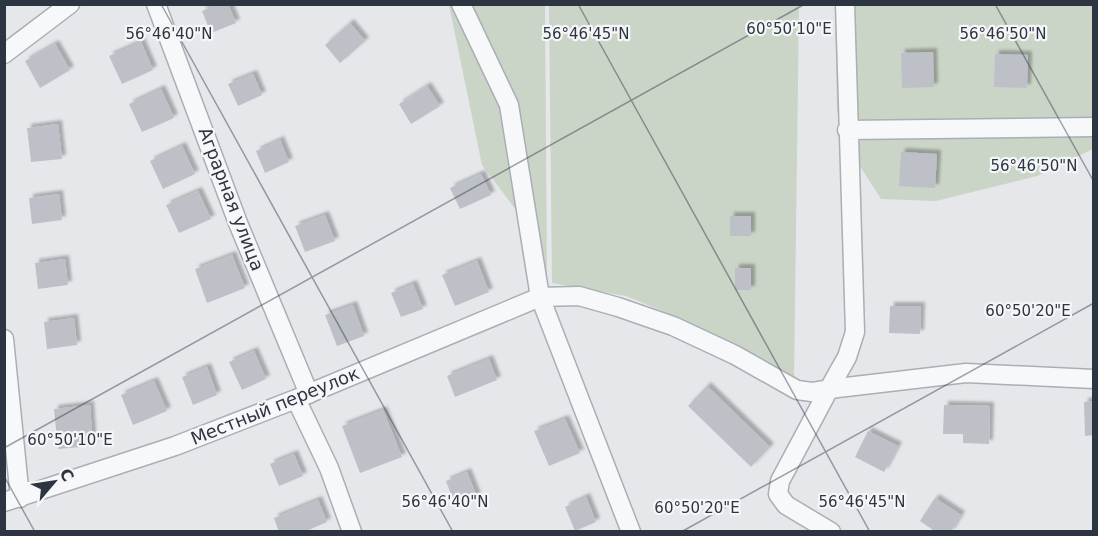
<svg xmlns="http://www.w3.org/2000/svg" width="1098" height="536" font-family="'DejaVu Sans',sans-serif">
  <defs>
    <filter id="shadow"><feDropShadow dx="4" dy="-4" stdDeviation="1.5" flood-color="#0004"/></filter>
  </defs>
  <rect width="100%" height="100%" fill="#e5e7eb"/>
  <path fill="#cad4c7" d="M449 5H545L547 282 523 259 519 214 482 165Z
    M549 5H799L794 379 687 321 626 296 552 283Z
    M835 5H1093V149L1037 176 936 201 881 199 842 138 837 110Z"/>
  <path fill="#bdc1c7" filter="url(#shadow)" d="M219 4H228L236 23 211 33 202 11Z
    M350 23 365 41 340 63 325 45Z
    M141 42 153 70 122 84 109 56Z
    M55 44 70 70 40 88 25 61Z
    M933 52 934 87 902 88 901 53Z
    M995 54 1028 55 1027 88 994 87Z
    M253 74 262 95 238 106 228 84Z
    M427 86 440 106 411 124 399 104Z
    M161 89 174 118 142 132 129 104Z
    M58 124 62 159 31 162 27 128Z
    M280 140 289 162 265 173 256 151Z
    M182 146 195 174 163 189 150 161Z
    M901 152 937 154 935 188 899 186Z
    M481 174 491 195 460 209 450 188Z
    M198 191 211 219 179 233 166 205Z
    M59 194 62 220 32 224 29 198Z
    M325 215 335 241 305 252 295 226Z
    M730 216H751V236H730Z
    M232 255 245 288 207 303 195 269Z
    M65 259 68 285 38 289 35 263Z
    M477 261 489 292 455 306 442 275Z
    M735 268H751V290H735Z
    M413 284 423 309 401 317 391 293Z
    M353 305 364 336 337 346 325 315Z
    M890 306H921L920 334 889 333Z
    M74 318 77 345 47 349 44 322Z
    M254 351 266 379 242 390 229 362Z
    M489 359 497 380 455 397 447 376Z
    M207 367 217 395 193 405 182 377Z
    M154 381 167 411 133 425 121 395Z
    M707 386 770 447 751 467 688 406Z
    M1094 401V435L1085 436 1084 402Z
    M90 405 93 446 58 449 54 409Z
    M944 405 990 406 989 444 963 443V434H943Z
    M383 410 402 457 360 473 342 426Z
    M565 419 580 453 549 466 534 431Z
    M868 431 898 446 884 472 855 457Z
    M294 454 303 476 279 486 270 464Z
    M467 472 477 497 455 505 446 481Z
    M586 497 596 522 575 531 565 507Z
    M935 498 961 515 951 532H936L920 521Z
    M318 500 327 522 304 532H279L274 518Z"/>
  <g fill="none" stroke-linecap="round" stroke-linejoin="round">
    <defs>
      <path id="minor" d="M156 4 238 223 309 394
        M461 4 509 105 540 297 631 532
        M4 54 70 4
        M847 130 1094 127
        M4 339 20 498
        M296 399 329 468 352 532
        M4 502 175 446 296 399 540 297 579 296 618 307 673 326 735 355 797 390 812 392 829 389 847 357 855 332 845 4
        M831 532 786 505 778 494 780 481 829 389 966 373 1094 379"/>
    </defs>
    <use href="#minor" stroke="#aaaeb5" stroke-width="21"/>
    <use href="#minor" stroke="#f7f8fa" stroke-width="18"/>
  </g>
  <path fill="none" stroke="#2e3542" stroke-width="1.5" stroke-opacity="0.45" d="M161 4 453 532M578 4 870 532M995 4 1094 182M4 448 805 4M4 476 35 532M681 532 1094 303"/>
  <g text-anchor="middle" stroke-width="4.5" stroke-linejoin="round" paint-order="stroke">
    <g font-size="18" fill="#2e3542" stroke="#f5f6f8">
      <text transform="translate(231 199) rotate(69)" y="6">Аграрная улица</text>
      <text transform="translate(275 406) rotate(-22)" y="6">Местный переулок</text>
    </g>
  </g>
  <g font-size="15" text-anchor="middle" fill="#2e3542" stroke="#f5f6f8" stroke-width="4.5" stroke-linejoin="round" paint-order="stroke">
    <text x="789" y="34">60°50'10"E</text>
    <text x="169" y="39">56°46'40"N</text>
    <text x="586" y="39">56°46'45"N</text>
    <text x="1003" y="39">56°46'50"N</text>
    <text x="1034" y="171">56°46'50"N</text>
    <text x="1028" y="316">60°50'20"E</text>
    <text x="70" y="445">60°50'10"E</text>
    <text x="445" y="507">56°46'40"N</text>
    <text x="862" y="507">56°46'45"N</text>
    <text x="697" y="513">60°50'20"E</text>
  </g>
  <rect width="1098" height="536" fill="none" stroke="#2e3542" stroke-width="12"/>
  <g transform="translate(54 482) rotate(61)" stroke="#f5f6f8" stroke-width="4.5" paint-order="stroke">
  <path d="M0-4.5L10 22L0 15L-10 22Z" fill="#2e3542"/>
  <text y="-9" font-size="16" font-weight="bold" text-anchor="middle" fill="#2e3542">С</text>
  </g>
</svg>
